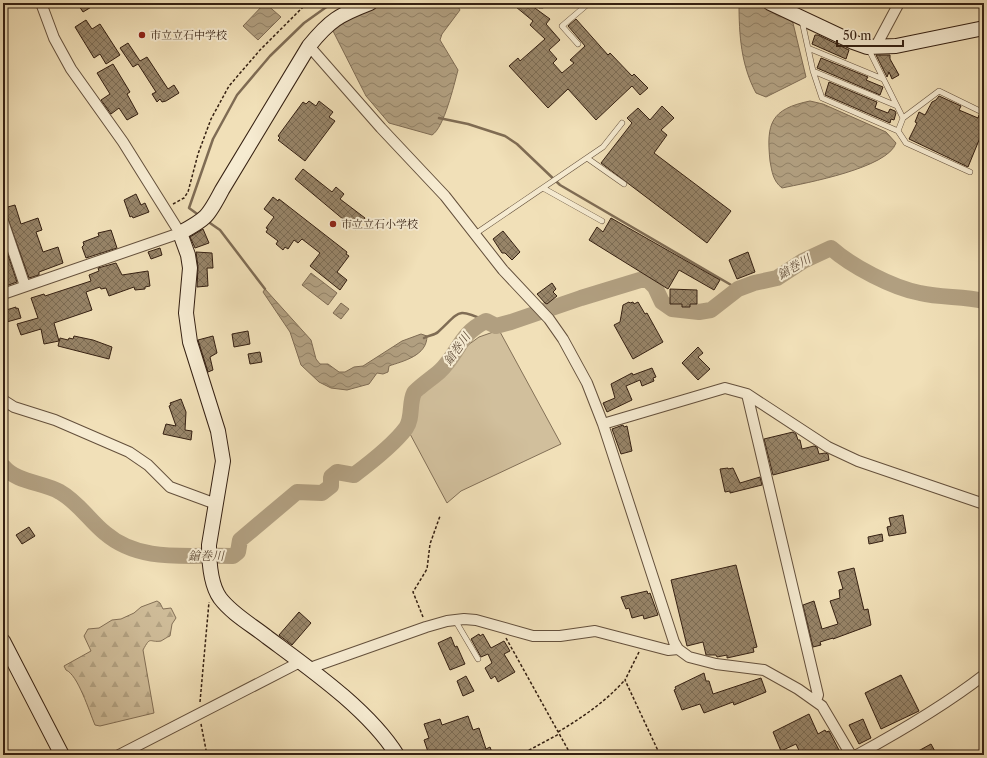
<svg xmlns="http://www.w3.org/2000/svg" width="987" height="758" font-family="'Libre Caslon Text','Noto Serif JP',serif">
  <defs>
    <pattern id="forest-firs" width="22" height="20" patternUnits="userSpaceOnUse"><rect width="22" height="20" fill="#d1bf9c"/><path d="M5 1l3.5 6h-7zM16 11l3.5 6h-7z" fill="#b4a485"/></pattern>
    <pattern id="water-waves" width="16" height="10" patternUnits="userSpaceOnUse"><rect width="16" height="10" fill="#b19f80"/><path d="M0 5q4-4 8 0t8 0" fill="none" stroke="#918167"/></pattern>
    <pattern id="building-cross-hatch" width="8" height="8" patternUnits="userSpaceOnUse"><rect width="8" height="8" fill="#978468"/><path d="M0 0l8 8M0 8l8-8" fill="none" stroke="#7c6c54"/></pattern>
  </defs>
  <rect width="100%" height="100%" fill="#f1e0b8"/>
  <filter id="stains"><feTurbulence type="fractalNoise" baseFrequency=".005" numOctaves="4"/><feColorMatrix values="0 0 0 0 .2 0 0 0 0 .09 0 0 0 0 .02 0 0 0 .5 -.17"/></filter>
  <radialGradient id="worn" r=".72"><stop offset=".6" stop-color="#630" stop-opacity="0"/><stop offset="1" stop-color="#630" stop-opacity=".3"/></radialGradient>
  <path fill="url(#forest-firs)" stroke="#837057" d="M157 601 160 603 163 609 171 608 176 618 172 624 170 636C167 637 163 640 161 641 149 643 151 635 143 650L154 713 100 726 95 725C89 711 78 675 66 670L64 666 91 651 84 636 88 629 99 628 112 620 121 619 134 613 141 607Z"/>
  <path fill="#d1bf9c" stroke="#837057" d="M499 330 561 444 461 491 447 503 409 432 416 400 421 391 440 378 464 348 479 337Z"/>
  <path fill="url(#water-waves)" stroke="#7f6c54" d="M265 3 281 17 258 40 243 26Z
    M389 3H456L460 10 442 34 440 40 458 70C454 85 444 128 432 135L389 123 366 96 333 31 352 17Z
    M739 3H760L785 16 793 23 806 77 766 97 756 93C741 65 739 35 739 3Z
    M810 101 823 104 886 132 896 143C888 168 806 183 782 188 773 181 772 172 770 161 766 123 771 109 810 101Z
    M311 273 337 293 328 305 302 285Z
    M265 289 311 340 316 359 320 364H328L339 372H345L354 367 363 366 402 341 421 334 427 336C427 356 403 361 389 366L388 372 383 374 377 373 369 384 347 390 331 388 319 382 301 365 290 332 263 292Z
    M341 303 349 309 341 319 333 313Z"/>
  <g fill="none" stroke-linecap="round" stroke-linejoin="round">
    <path stroke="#7f6c54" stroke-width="2.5" d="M439 118 468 124 505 136 517 144 560 185 738 289
      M200 216 189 208 213 139 237 95 270 56 304 23 332 3
      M207 221 220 230 265 289
      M424 338C429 335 435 335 438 332 460 312 456 307 486 321"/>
    <path stroke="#b19f80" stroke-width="16" d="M3 466C17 483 43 482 60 492 78 502 90 521 105 533 141 564 190 554 233 556L238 552 240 540 297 492 322 493 331 486V477L337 472 354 475C370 463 395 443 406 428 413 418 409 403 414 393 416 389 435 376 440 371 459 353 459 334 486 321L496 326 511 322 581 298 640 280H648L655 287 662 302 672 309 699 312 711 310 738 289 754 283 777 278 803 261 831 248C851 266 893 288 920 293 941 298 963 296 984 301"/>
  </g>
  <path fill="url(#building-cross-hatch)" stroke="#352012" d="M77 3H98L83 12Z
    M520 3H528L550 19 546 24 560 40 549 50 557 59 553 63 562 73 574 63 570 60 585 46 568 26 576 19 608 55 610 53 632 76 634 74 648 88 640 95 632 86 596 120 568 89 548 108 509 66 518 58 520 61 545 39 530 25 533 21 516 7Z
    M86 20 92 29 100 24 120 55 106 64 100 54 94 58 75 27Z
    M815 35H818L849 50 846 59 812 44Z
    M128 43 140 61 147 57 168 89 174 85 179 93 166 101 162 102 160 99 157 102 152 94 156 92 138 64 133 67 120 48Z
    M876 55H890V59L899 75 892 79 889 72 887 77Z
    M821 58 868 77 866 80 883 87 880 95 817 68Z
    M113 64 130 92 127 94 138 114 127 120 119 108 111 114 101 100 110 94 97 73Z
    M829 82 877 102 875 108 888 113 890 109 895 111 896 113 894 120 891 119 890 123 825 95Z
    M939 96 961 106 959 110 978 118 979 115H984V128L968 167 909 139 917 123 915 122 919 112 925 115 932 102 936 100Z
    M309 101 316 106 319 101 333 112 329 117 335 121 305 161 278 140 280 138 278 136 303 102 306 104Z
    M662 106 674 118 661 130 667 135 654 153 731 211 707 243 601 163 632 123 627 118 638 108 650 120Z
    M303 169 332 192 336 187 344 194 340 199 365 218 356 230 295 179Z
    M136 194 141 205 145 203 149 212 133 218 132 216 130 217 124 200Z
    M273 197 278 201 279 199 347 252 346 254 349 256 337 272 347 280 340 290 310 266 320 253 302 239 298 243 294 240 288 249 285 247 283 250 276 244 278 241 266 232 268 229 266 228 274 217 264 209Z
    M15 205 21 224 38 218 42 230 36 232 43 252 58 247 63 263 39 272V275L29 278 4 208Z
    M611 218 720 280 714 290 679 270 668 289 589 240 597 227 603 232Z
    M203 229 209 243 195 248 190 237Z
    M111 230 117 248 86 258 82 247 84 245 83 242 99 236 98 233Z
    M503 231 520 252 512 260 505 253H502L493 239Z
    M160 248 162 255 151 259 148 252Z
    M196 252 212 253 213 268H207L208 286 197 287 198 267Z
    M748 252 755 272 737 279 729 260Z
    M8 255 17 282 3 287V257Z
    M116 263 122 275 148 271 150 286 145 287V289L135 290 134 287 109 296 106 288 101 289 100 287 86 292 92 310 54 323 59 341 44 344 41 329 21 335 17 324 38 318 31 298 44 294 45 296 91 281 89 275 99 271 98 268Z
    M552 283 556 289 553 292 557 296 547 304 545 303 537 294Z
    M670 289 697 290V304H690V307H682V304H670Z
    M629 302 630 303 633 302 634 304 638 302 645 314 647 313 663 342 633 359 614 325 620 322 623 305Z
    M16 307V309L18 308 21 318 3 323V311Z
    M248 331 250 344 234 347 232 334Z
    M74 336 93 340 112 347 109 359 58 346 60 338 68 340 69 338 73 339Z
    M213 336 217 353 210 357 213 370 208 372 198 340Z
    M698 347 703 353 698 357 710 369 698 380 682 363Z
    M260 352 262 362 250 364 248 354Z
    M652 368 656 377 653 378 654 381 642 386 640 380 626 386 632 400 607 412 603 403 615 398 611 384 632 373 633 375Z
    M181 399 186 412 185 430 192 431 191 440 163 434 166 424 176 426 169 406 171 405 170 403Z
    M623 425 624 427 627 426 632 451 621 454 612 429Z
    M793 432 796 434 798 440H800L802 449 814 446 817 447 819 454 825 453 828 454 829 460 773 475 764 439Z
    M728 468V469L733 468 740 483 760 477 762 485 730 493V491L725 492 720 469Z
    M903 515 906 533 889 536 887 527 891 526 889 518Z
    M29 527 35 536 22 544 16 535Z
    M882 534 883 541 869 544 868 537Z
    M736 565 757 647 753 648 754 652 727 658V655L717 657 716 655H706L703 642 687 646 671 580Z
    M854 568 864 610 868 609 871 625 833 639V638L820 642 821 645 813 647 803 605 814 601 822 629 838 624 830 601 840 598 839 590 843 589 838 572Z
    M647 591 648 594 650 593 658 615 644 619 643 615 632 618 629 608 626 609 621 597Z
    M299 612 311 623 292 645 279 635Z
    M479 634 480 636 483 634 491 648 504 641 510 651 504 654 515 672 498 682 495 676 491 679 485 668 492 663 488 654 481 657 471 639Z
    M451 637 455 647 457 646 465 664 450 670 438 643Z
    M704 673 706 681H709L713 694 761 678 766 692 734 705 733 702 704 713 700 704 682 710 674 690 676 689 675 687Z
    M901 675 919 711 881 729 865 693Z
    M466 676 474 691 463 696 457 681Z
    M809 714 818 734 825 730 826 732 829 731 840 752 833 755H801L796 744 781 751 773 732Z
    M468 716 473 730 479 728 486 749 490 747 493 755H429L424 740 429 738 424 724 440 719 442 725Z
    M863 719 871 738 859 744 849 725Z
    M931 744 937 755H911Z"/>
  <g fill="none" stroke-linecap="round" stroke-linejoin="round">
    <defs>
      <path id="lane" d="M541 3V6
        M802 21 813 71 822 98 898 131
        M578 44 562 26 589 3
        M808 48 883 79
        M868 48 903 118
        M813 71 897 106
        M587 158 624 184
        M970 172 906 143 898 131 903 118 939 91 982 112
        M543 188 602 221
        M475 234 603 147 622 123
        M455 620 478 659"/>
      <path id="street" d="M309 46 381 128 445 196 503 270 549 319 563 339 587 383 603 424 674 642 678 649 689 657 716 664 764 670 798 689 822 706 851 755
        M875 48 899 3
        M3 221 25 286
        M3 294 180 233 123 142 71 69 54 38 41 3
        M747 394 818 695 816 701
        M3 400 14 407 55 420 129 452 148 465 170 487 216 504
        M603 424 725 388 747 394 828 447 858 461 984 504
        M310 668 426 627 447 621 464 619 476 620 533 636H560L595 631 668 650 678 649
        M119 755 300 662
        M857 755C901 731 944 706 984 675"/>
      <path id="secondary" d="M370 3C339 15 330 20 309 46L222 190C208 217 206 219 180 233L188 255 190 268 186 313 190 342 218 431 223 461 209 545C209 561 210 584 220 598 232 614 252 625 267 637 310 669 369 710 397 755
        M770 3 853 42 867 47 896 46 984 28
        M3 641 62 755"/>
    </defs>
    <use href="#lane" stroke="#64503c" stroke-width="6"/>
    <use href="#street" stroke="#64503c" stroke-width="12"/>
    <use href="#secondary" stroke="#352012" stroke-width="16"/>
    <path stroke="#352012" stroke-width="1.5" stroke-dasharray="3 2" stroke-linecap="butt" d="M173 204 184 198 188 192 198 154 211 119 229 86 260 50 307 3
      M423 617 413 592 427 569 430 544 440 516
      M506 638 571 755
      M639 652 625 680 660 755
      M200 702 209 602
      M201 724 207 755
      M558 732C583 717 605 702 625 680
      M520 755 559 734"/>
    <use href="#lane" stroke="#f6ebd1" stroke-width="5"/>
    <use href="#street" stroke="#f6ebd1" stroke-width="10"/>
    <use href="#secondary" stroke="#f6ebd1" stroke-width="14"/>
  </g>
  <g fill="#8f2418" stroke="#f6ebd1" stroke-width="1.5">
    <circle cx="142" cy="35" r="4"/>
    <circle cx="333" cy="224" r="4"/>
  </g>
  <g text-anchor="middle" stroke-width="4" stroke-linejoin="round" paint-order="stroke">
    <g font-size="11" fill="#352012" stroke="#f6ebd1" text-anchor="start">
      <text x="150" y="39">市立立石中学校</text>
      <text x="341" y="228">市立立石小学校</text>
    </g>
    <g font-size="12" font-style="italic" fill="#604c38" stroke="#f6ebd1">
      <text transform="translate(794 267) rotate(-30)" y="4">鎗巻川</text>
      <text transform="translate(457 349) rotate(-54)" y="4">鎗巻川</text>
      <text x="206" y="560">鎗巻川</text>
    </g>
  </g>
  <rect width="987" height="758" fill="none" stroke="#f1e0b8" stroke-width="16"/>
  <rect x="4" y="4" width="979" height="750" fill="none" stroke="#352012" stroke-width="2"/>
  <rect x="8" y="8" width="971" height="742" fill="none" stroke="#352012"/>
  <path d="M837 40v6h66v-6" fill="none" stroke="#352012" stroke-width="2"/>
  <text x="843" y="40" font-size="12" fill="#352012" stroke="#f6ebd1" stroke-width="3" paint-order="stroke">50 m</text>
  <rect width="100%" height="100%" filter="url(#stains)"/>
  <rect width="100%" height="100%" fill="url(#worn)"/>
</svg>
